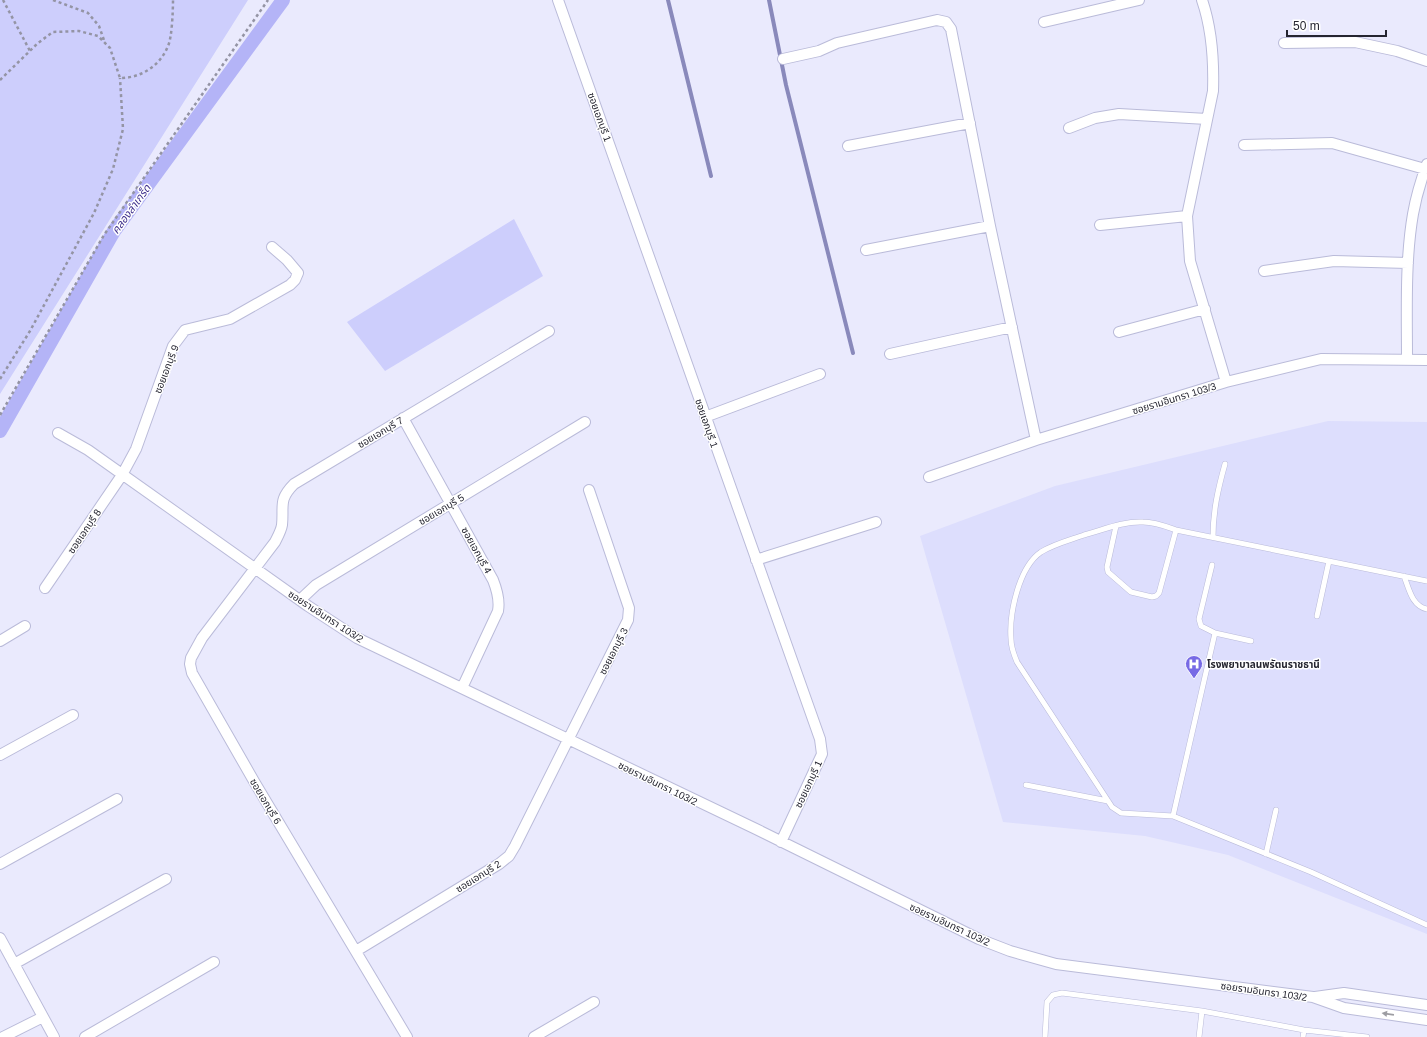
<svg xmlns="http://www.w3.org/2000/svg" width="1427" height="1037" font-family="Arial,'Noto Sans Thai',sans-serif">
  <rect width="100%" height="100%" fill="#eaeafd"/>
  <path fill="#dddefd" d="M1328 421 1427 422V934L1228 855 1145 836 1003 822 920 536 1055 486Z"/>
  <path fill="#cdcefc" d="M0 0H248L0 394Z
    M514 219 543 276 385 371 347 322Z"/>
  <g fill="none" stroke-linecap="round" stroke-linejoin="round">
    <path stroke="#8989bb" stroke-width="4" d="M668 0 711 176
      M769 0 786 85 853 353"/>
    <path stroke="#b4b4f7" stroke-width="14" d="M0 431 114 231 283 0"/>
    <defs>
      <path id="lane" d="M1116 526 1107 567 1108 572 1131 592 1152 597 1156 596 1159 593 1176 530
        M1213 537C1213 511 1218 489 1225 464
        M1212 565 1199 619 1201 626 1215 633
        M1404 576C1409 589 1412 606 1427 609
        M1317 616 1329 561
        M1251 641 1215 633 1173 816 1311 872 1427 925
        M1026 785 1108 801
        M1173 816 1121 813 1112 807 1017 662C1014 655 1011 647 1011 639 1009 613 1019 567 1041 552 1054 544 1070 540 1084 535 1103 530 1123 521 1143 522 1155 522 1165 526 1176 530L1427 581
        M1266 854 1276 810
        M1045 1037 1047 1002 1053 995 1062 993 1202 1011
        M1199 1037 1202 1011 1304 1030 1367 1037
        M1303 1037 1304 1030"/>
      <path id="street" d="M558 0 820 739 822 754 781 842
        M1202 0C1212 29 1214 60 1213 91L1187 216 1190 261 1226 382
        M1044 22 1139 0
        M1284 43 1355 42 1397 51 1427 61
        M783 59 819 51 837 43 937 20 946 22 951 29 990 226 1036 440
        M1069 128 1095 118 1119 114 1207 119
        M1244 145 1332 143 1425 169
        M848 146 970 123
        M1100 225 1187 216
        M866 250 990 226
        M1264 271 1334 261 1408 263
        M1119 332 1205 309
        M890 354 1012 327
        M1407 359C1407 312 1405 260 1413 214 1416 197 1421 180 1427 164
        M705 417 820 374
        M403 418 493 580C497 590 500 600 498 611L462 688
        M58 433 88 450 308 606 357 638 756 829 979 939 1010 951 1056 964 1313 997 1344 1008 1427 1020
        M929 477 1036 440 1226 382 1321 359 1427 360
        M756 560 876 522
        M45 588 122 475 136 449 173 346 185 330 230 319 290 285 295 280 298 273 287 260 272 247
        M300 600 316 585 585 422
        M0 641 25 626
        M0 755 73 715
        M0 864 117 799
        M0 938 54 1037
        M356 951 499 864 509 856 515 846 628 620 629 608 589 490
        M14 964 166 879
        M1315 997 1344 993 1427 1005
        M3 1037 43 1017
        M85 1037 214 962
        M407 1037 255 783 192 673 190 664 191 658 202 638 275 542C278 536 281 531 282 525 284 506 278 500 294 484L549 331
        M534 1037 594 1002"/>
    </defs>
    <use href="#lane" stroke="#babbd9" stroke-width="6"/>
    <use href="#street" stroke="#babbd9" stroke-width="12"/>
    <path stroke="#9494a4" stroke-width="2.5" stroke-dasharray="3 3" stroke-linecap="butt" d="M3 0 30 51
      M53 0 88 13 99 26 105 43
      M0 80 38 43 53 32 79 31 98 36 110 48 120 78C141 78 160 66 168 46 172 38 173 10 173 0
      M0 379 30 331 94 213 113 169 123 129 120 78
      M0 415 104 235 268 0"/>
    <use href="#lane" stroke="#fff" stroke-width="5"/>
    <use href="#street" stroke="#fff" stroke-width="10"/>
  </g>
  <defs><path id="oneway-solid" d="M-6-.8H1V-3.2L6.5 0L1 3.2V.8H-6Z"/></defs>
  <use fill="#9d9da2" href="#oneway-solid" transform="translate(1388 1014) rotate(-172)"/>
  <defs>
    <symbol id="hospital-pin" viewBox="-11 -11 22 30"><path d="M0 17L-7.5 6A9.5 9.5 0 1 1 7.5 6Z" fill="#776ae5" stroke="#fff"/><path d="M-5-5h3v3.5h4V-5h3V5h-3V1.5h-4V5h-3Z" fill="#fff"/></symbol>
  </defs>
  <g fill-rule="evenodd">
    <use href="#hospital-pin" x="1184" y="654" width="20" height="27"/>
  </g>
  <g text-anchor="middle" stroke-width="3" stroke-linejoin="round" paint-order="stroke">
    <g font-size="10" fill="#252530" stroke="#fff">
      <text transform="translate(600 117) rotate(70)" y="4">ซอยเอกบุรี 1</text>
      <text transform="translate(166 369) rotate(-69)" y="4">ซอยเอกบุรี 9</text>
      <text transform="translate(1174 398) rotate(-17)" y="4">ซอยรามอินทรา 103/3</text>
      <text transform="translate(707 423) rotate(71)" y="4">ซอยเอกบุรี 1</text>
      <text transform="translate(380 432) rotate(-31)" y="4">ซอยเอกบุรี 7</text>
      <text transform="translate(441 509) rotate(-31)" y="4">ซอยเอกบุรี 5</text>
      <text transform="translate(84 531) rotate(-56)" y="4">ซอยเอกบุรี 8</text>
      <text transform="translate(477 550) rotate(61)" y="4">ซอยเอกบุรี 4</text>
      <text transform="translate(326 616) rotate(33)" y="4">ซอยรามอินทรา 103/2</text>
      <text transform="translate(613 651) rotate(-63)" y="4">ซอยเอกบุรี 3</text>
      <text transform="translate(658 783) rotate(26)" y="4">ซอยรามอินทรา 103/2</text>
      <text transform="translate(808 784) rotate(-65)" y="4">ซอยเอกบุรี 1</text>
      <text transform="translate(266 801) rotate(59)" y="4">ซอยเอกบุรี 6</text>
      <text transform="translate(478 876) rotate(-32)" y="4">ซอยเอกบุรี 2</text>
      <text transform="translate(950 924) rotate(25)" y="4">ซอยรามอินทรา 103/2</text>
      <text transform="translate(1264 991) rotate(8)" y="4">ซอยรามอินทรา 103/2</text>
    </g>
    <g font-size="10" font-weight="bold" fill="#252530" stroke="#fff" text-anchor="start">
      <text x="1207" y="668">โรงพยาบาลนพรัตนราชธานี</text>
    </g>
    <g font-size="11" font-style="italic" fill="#3e2f8d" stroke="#fff">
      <text transform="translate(131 209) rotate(-54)" y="4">คลองลำเกร็ด</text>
    </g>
  </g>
  <path d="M1287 30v6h99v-6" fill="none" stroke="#252530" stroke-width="2"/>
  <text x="1293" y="30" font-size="12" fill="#252530" stroke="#ffffff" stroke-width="3" paint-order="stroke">50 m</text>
</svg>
